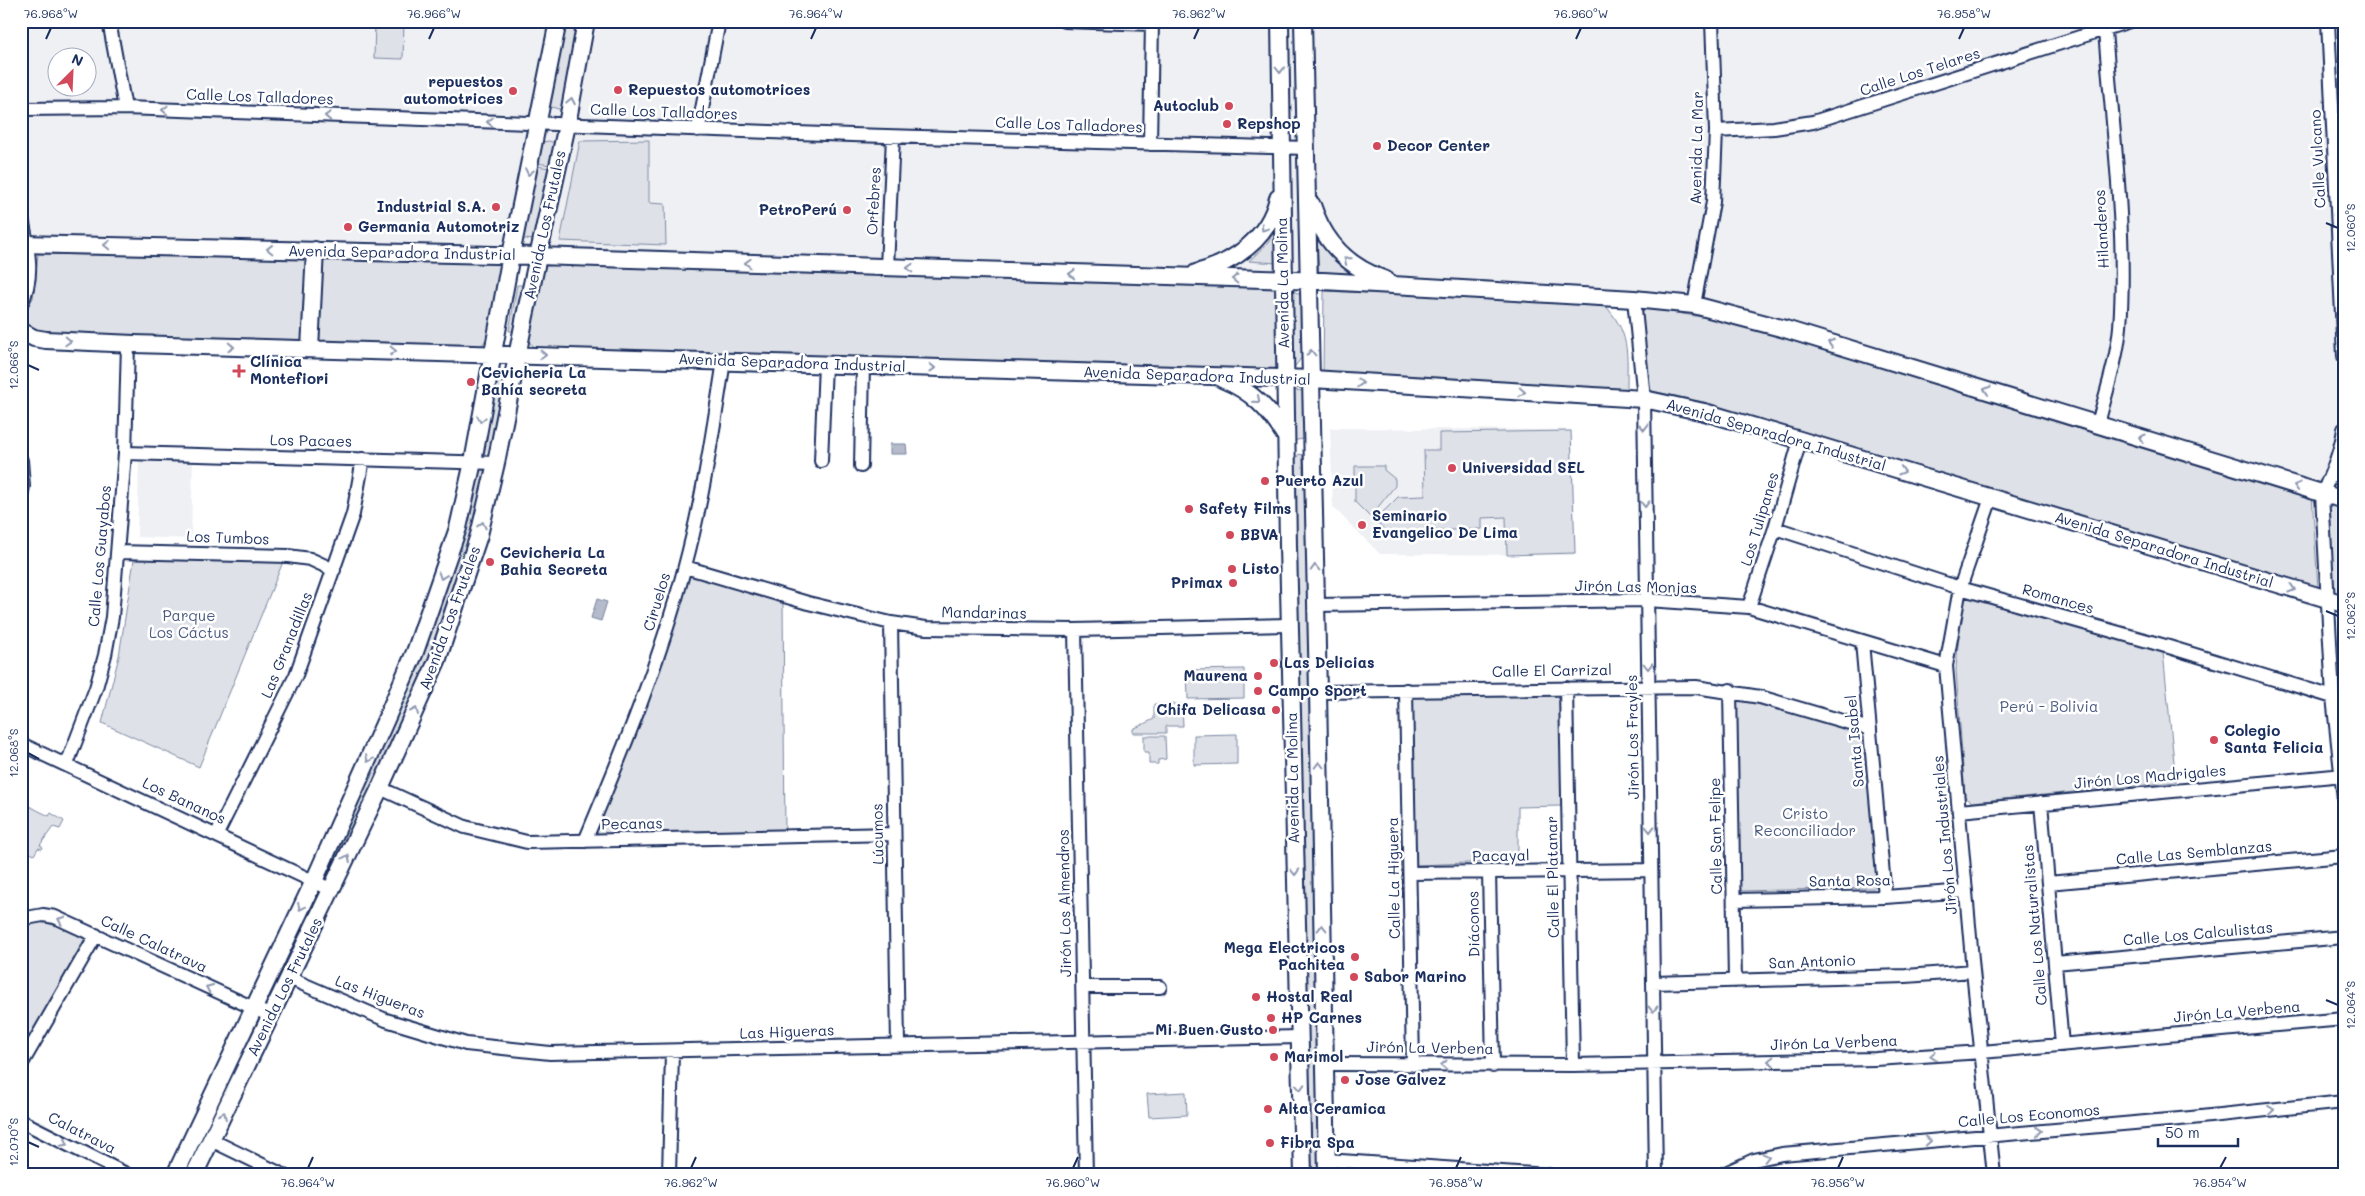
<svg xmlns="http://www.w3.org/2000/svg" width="2365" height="1196" font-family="Mali,sans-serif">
  <rect width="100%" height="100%" fill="#fff"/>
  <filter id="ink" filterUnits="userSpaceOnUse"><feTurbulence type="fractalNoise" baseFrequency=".02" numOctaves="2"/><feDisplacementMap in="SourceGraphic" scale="10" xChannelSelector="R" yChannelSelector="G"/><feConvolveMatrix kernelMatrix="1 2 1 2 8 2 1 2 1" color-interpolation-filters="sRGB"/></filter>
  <g filter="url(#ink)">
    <path fill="#eff0f4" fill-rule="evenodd" d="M21 21H2344V493L1687 298 21 238ZM58 58H88V88H58Z
      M1330 428 1572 430 1576 555 1380 554 1333 507Z
      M139 461 193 462 191 539 137 537Z"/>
    <path fill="#dee1e7" stroke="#7c88a2" d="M375 21H404L403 59 374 58Z
      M563 25 576 32 562 110 548 106Z
      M649 140V203L665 204 666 245 560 241 580 141Z
      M549 141 555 143 550 165 537 163 542 142Z
      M537 166 550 168 537 240 522 239Z
      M1278 224 1277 263 1249 261 1268 243Z
      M1317 240C1334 262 1348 269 1374 280L1319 277Z
      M38 254 503 262 488 334 484 343 479 347 104 336 29 331 21 322V318L33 298Z
      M549 265 1277 287 1280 374 536 348 526 340 544 266Z
      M517 285H523L513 331H509Z
      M1292 290 1301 295 1302 300V357L1293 369Z
      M1324 291 1603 303C1631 333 1627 352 1627 391L1323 373Z
      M1645 308 1727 321 2172 457 2312 495 2318 588 2007 496 1712 404 1652 391 1643 380 1638 319Z
      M496 380 508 381 491 456 482 455Z
      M1292 390 1305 391 1304 439 1297 440 1292 444Z
      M1571 431 1575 553 1507 555 1506 517 1482 518V529L1387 532 1375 520 1398 497 1425 496 1424 450H1439V433Z
      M1299 454 1303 455V477L1306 479 1320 1175H1311L1294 462Z
      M1355 466H1384V470L1395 479V486L1370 517 1355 502Z
      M486 468 488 470 474 533 430 662 331 877 325 879 322 874 465 530 480 469Z
      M2327 500 2344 506V597L2331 594Z
      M285 557 199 767 102 723 119 656 134 560Z
      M686 573 783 602 785 834 590 838Z
      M1968 592 2163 652 2176 782 1972 802 1965 797 1956 669 1959 634 1965 595Z
      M1244 669V698L1188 699 1187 670Z
      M1560 694 1562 697 1561 806 1518 807V861L1417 865 1413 860 1412 698 1415 695Z
      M1736 697 1864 728 1877 883 1874 888 1739 891Z
      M1154 704H1182L1183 726H1166V733H1133V729L1154 719Z
      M1237 734V764L1194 765V735Z
      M1144 736H1165L1166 759 1158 760V764H1149V752H1144Z
      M21 802 49 816 51 813 64 821 60 829 53 827 40 845 43 847 42 849 38 848 34 855 21 848Z
      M321 892 323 895 273 1002 269 1000 268 997 314 893Z
      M41 921 86 936 21 1054V923Z
      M1186 1092 1187 1115 1149 1117 1147 1094Z"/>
    <path fill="#b5bbca" stroke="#77839f" d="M890 444H906L907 454H890Z
      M597 599 607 602 601 621 591 618Z"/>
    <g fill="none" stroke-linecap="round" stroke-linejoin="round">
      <defs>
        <path id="minor" d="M109 21 125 108
          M1065 21 1152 24
          M2328 21 2344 356
          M21 109 125 108 852 135 1306 148
          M698 130 719 21
          M1716 131 1774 128 1813 122 2130 21
          M1150 144 1152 21
          M21 213C27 244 36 275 21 304
          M887 267 893 137
          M1634 299 1644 399 1656 1175
          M1694 305 1713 202 1716 131 1712 21
          M2098 424C2106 392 2117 360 2120 327 2127 232 2112 125 2105 30
          M2344 429C2341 452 2332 473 2322 494L2333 697 2344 800
          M125 453 496 463
          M21 460 23 486 21 497
          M821 461 825 364
          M861 466 863 365
          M1991 498 1960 588 1946 666 1973 971 1994 1175
          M1775 528 1960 588 2169 647 2333 697
          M118 552 288 556 310 559 334 570
          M685 567 808 603 891 623 926 628 1075 630 1290 625
          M1316 605 1647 600 1749 607 1946 666
          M1749 607 1775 528 1800 440
          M891 623 898 1045
          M1075 630 1086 1175
          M1862 642 1885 897
          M1566 688 1573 1065
          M1406 690 1413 1065
          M1730 690 1735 981
          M1318 692 1696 687 1760 697 1870 729
          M21 744 332 890
          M67 764 96 688 105 655 112 617 125 453 128 344
          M380 788 465 827 527 842 894 834
          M2041 803 2062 1045
          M1959 811 2344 775
          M217 834 296 675 353 514 363 459
          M585 841C623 751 660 661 685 566 703 499 713 430 724 361
          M1489 872 1493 1066
          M1411 873 1651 870
          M2048 883 2344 856
          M1734 900 1885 897 1966 891
          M21 919 43 915 55 917 271 1016
          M2055 963 2344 937
          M289 978 386 1020 466 1044 550 1053 1299 1037
          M1653 983 1906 976 1973 971
          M1083 987H1160
          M1324 1064 1573 1065 1876 1059 1982 1052 2344 1019
          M21 1065 96 935
          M21 1121 128 1175
          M211 1140 283 1175
          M1326 1160 1548 1175
          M669 1175 672 1052
          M1721 1175 1754 1160 1782 1154 2191 1118 2344 1102"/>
        <path id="major" d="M1280 21 1288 546 1303 1175
          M1303 21 1318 692 1327 1175
          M1312 205C1324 242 1349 268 1386 280
          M21 244 538 256 1323 281 1634 299 1694 305 1785 329 2344 500
          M1196 273C1234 263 1269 238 1278 198
          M21 331 34 338 46 340 134 344 1312 379 1644 399 1704 412 1800 440 2344 604
          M310 349 315 250
          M1222 379C1252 391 1270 410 1286 437
          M175 1175 314 881 387 717 415 652 458 528 473 462 511 255 558 21
          M194 1175 380 788 437 661 479 535 496 463 525 316 567 125 586 21"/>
      </defs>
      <use href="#minor" stroke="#1b2f5e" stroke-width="16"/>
      <use href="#major" stroke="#1b2f5e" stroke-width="20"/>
      <use href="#minor" stroke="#fff" stroke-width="12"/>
      <use href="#major" stroke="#fff" stroke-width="16"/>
    </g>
    <defs><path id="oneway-chevron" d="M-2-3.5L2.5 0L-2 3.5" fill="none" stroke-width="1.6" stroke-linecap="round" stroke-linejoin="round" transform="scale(1.25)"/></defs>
    <g stroke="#8d97ae">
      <use href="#oneway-chevron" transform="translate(1280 70) rotate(89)"/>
      <use href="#oneway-chevron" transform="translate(571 101) rotate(-79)"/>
      <use href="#oneway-chevron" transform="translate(165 110) rotate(-178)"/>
      <use href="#oneway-chevron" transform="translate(328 116) rotate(-178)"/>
      <use href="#oneway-chevron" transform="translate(490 122) rotate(-178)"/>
      <use href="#oneway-chevron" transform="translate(529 172) rotate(102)"/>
      <use href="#oneway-chevron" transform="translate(1264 228) rotate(125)"/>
      <use href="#oneway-chevron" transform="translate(107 245) rotate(-179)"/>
      <use href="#oneway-chevron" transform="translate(270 249) rotate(-179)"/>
      <use href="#oneway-chevron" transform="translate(1347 260) rotate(-141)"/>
      <use href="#oneway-chevron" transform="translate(748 263) rotate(-178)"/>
      <use href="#oneway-chevron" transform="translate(910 268) rotate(-178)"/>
      <use href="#oneway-chevron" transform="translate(1072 274) rotate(-178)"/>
      <use href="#oneway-chevron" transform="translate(1235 279) rotate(-179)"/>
      <use href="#oneway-chevron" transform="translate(68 341) rotate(3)"/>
      <use href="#oneway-chevron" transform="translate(1831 343) rotate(-163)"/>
      <use href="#oneway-chevron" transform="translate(231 347) rotate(2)"/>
      <use href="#oneway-chevron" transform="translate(393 351) rotate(1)"/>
      <use href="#oneway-chevron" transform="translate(1311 353) rotate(-91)"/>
      <use href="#oneway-chevron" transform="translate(543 355) rotate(2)"/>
      <use href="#oneway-chevron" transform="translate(932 368) rotate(2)"/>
      <use href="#oneway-chevron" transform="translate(1360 383) rotate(3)"/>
      <use href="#oneway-chevron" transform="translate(1987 390) rotate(-163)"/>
      <use href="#oneway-chevron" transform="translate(1522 392) rotate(3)"/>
      <use href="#oneway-chevron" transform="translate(1257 400) rotate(41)"/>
      <use href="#oneway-chevron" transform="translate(481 419) rotate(101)"/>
      <use href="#oneway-chevron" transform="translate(1644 427) rotate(89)"/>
      <use href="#oneway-chevron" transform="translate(2142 438) rotate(-163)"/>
      <use href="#oneway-chevron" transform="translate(1902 471) rotate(17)"/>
      <use href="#oneway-chevron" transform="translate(2297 486) rotate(-163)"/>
      <use href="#oneway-chevron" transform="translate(1645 504) rotate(89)"/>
      <use href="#oneway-chevron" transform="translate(482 525) rotate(-77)"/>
      <use href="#oneway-chevron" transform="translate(1315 568) rotate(-91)"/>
      <use href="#oneway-chevron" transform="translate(442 576) rotate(109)"/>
      <use href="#oneway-chevron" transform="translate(2292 589) rotate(17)"/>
      <use href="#oneway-chevron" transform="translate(1648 666) rotate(89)"/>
      <use href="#oneway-chevron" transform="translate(415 711) rotate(-66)"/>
      <use href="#oneway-chevron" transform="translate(369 759) rotate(114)"/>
      <use href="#oneway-chevron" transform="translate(1319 765) rotate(-91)"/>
      <use href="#oneway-chevron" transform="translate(1650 829) rotate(89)"/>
      <use href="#oneway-chevron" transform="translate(347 858) rotate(-64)"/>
      <use href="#oneway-chevron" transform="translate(1295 872) rotate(89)"/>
      <use href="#oneway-chevron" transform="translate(301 907) rotate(115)"/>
      <use href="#oneway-chevron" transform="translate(61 920) rotate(-157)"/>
      <use href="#oneway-chevron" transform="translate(1322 928) rotate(-91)"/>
      <use href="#oneway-chevron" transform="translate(209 988) rotate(-155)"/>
      <use href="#oneway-chevron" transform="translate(1653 1009) rotate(89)"/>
      <use href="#oneway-chevron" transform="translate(1933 1056) rotate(176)"/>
      <use href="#oneway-chevron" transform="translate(1771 1061) rotate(179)"/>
      <use href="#oneway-chevron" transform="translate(1444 1065) rotate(-180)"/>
      <use href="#oneway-chevron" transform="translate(1300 1087) rotate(88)"/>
      <use href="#oneway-chevron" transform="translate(2271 1110) rotate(-6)"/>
      <use href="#oneway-chevron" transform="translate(223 1115) rotate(-64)"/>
      <use href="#oneway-chevron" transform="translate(2039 1131) rotate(-5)"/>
      <use href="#oneway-chevron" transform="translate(1928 1141) rotate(-5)"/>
      <use href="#oneway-chevron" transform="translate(65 1143) rotate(27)"/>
      <use href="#oneway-chevron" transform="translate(1766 1157) rotate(-13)"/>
    </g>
  </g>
  <path fill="none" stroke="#1b2f5e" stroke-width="2" d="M46 39 51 28M429 39 434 28M811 39 816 28M1194 39 1199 28M1576 39 1581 28M1959 39 1964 28M2326 223 2338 228M28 365 39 370M2326 611 2338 616M28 753 39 759M2326 1000 2338 1005M28 1142 39 1147M308 1168 313 1157M691 1168 696 1157M1073 1168 1078 1157M1456 1168 1461 1157M1838 1168 1843 1157M2220 1168 2226 1157"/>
  <g fill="#d1495b" stroke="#fff" stroke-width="2">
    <circle cx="618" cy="90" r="5"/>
    <circle cx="513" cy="91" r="5"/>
    <circle cx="1229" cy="106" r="5"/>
    <circle cx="1227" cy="124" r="5"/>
    <circle cx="1377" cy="146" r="5"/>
    <circle cx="496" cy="207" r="5"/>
    <circle cx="847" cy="210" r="5"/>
    <circle cx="348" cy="227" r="5"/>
    <path d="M236.5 363.5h5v5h5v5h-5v5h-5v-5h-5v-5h5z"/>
    <circle cx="471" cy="382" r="5"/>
    <circle cx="1452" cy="468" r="5"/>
    <circle cx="1265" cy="481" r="5"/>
    <circle cx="1189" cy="509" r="5"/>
    <circle cx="1362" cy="525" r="5"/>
    <circle cx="1230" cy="535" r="5"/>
    <circle cx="490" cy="562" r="5"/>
    <circle cx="1232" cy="569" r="5"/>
    <circle cx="1233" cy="583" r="5"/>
    <circle cx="1274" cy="663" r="5"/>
    <circle cx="1258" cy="676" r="5"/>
    <circle cx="1258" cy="691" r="5"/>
    <circle cx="1276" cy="710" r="5"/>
    <circle cx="2214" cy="740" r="5"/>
    <circle cx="1355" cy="957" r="5"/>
    <circle cx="1354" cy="977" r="5"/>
    <circle cx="1256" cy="997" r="5"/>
    <circle cx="1271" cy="1018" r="5"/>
    <circle cx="1273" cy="1030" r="5"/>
    <circle cx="1274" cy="1057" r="5"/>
    <circle cx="1345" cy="1080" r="5"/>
    <circle cx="1268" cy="1109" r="5"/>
    <circle cx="1270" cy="1143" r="5"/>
  </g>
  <g text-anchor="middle" stroke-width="5" stroke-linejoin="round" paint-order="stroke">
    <g font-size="15" fill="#1b2f5e" stroke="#fff">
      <text transform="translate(1920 72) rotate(-18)" y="5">Calle Los Telares</text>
      <text transform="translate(260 97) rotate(2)" y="5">Calle Los Talladores</text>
      <text transform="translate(664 112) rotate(2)" y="5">Calle Los Talladores</text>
      <text transform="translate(1069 125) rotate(2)" y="5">Calle Los Talladores</text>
      <text transform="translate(1697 148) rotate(-89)" y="5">Avenida La Mar</text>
      <text transform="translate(2318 159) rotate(-93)" y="5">Calle Vulcano</text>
      <text transform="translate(874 201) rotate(-87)" y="5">Orfebres</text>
      <text transform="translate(545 225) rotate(-78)" y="5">Avenida Los Frutales</text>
      <text transform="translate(2102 229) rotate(-93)" y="5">Hilanderos</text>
      <text transform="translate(402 253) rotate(1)" y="5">Avenida Separadora Industrial</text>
      <text transform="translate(1283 283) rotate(-91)" y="5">Avenida La Molina</text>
      <text transform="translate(792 363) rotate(2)" y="5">Avenida Separadora Industrial</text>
      <text transform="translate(1197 376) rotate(2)" y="5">Avenida Separadora Industrial</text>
      <text transform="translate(1776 435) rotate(16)" y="5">Avenida Separadora Industrial</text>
      <text transform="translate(311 441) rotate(1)" y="5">Los Pacaes</text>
      <text transform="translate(1760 519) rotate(-73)" y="5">Los Tulipanes</text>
      <text transform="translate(228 538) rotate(2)" y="5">Los Tumbos</text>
      <text transform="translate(2164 550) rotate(17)" y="5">Avenida Separadora Industrial</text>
      <text transform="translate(100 556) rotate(-85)" y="5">Calle Los Guayabos</text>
      <text transform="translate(1636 587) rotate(1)" y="5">Jirón Las Monjas</text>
      <text transform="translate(2058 599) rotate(16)" y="5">Romances</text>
      <text transform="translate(657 602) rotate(-73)" y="5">Ciruelos</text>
      <text transform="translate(984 613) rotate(1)" y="5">Mandarinas</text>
      <text transform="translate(450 618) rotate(-70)" y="5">Avenida Los Frutales</text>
      <text transform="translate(287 645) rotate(-68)" y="5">Las Granadillas</text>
      <text transform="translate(1552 671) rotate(-1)" y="5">Calle El Carrizal</text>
      <text transform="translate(1633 737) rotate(-91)" y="5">Jirón Los Frayles</text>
      <text transform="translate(1855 741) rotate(-95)" y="5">Santa Isabel</text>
      <text transform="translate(2150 777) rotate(-5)" y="5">Jirón Los Madrigales</text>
      <text transform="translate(1293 778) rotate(-91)" y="5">Avenida La Molina</text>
      <text transform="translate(184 801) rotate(25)" y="5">Los Bananos</text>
      <text transform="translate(632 824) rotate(-1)" y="5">Pecanas</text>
      <text transform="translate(878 834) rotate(-91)" y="5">Lúcumos</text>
      <text transform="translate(1945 835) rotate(-95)" y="5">Jirón Los Industriales</text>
      <text transform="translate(1716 836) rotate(-91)" y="5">Calle San Felipe</text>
      <text transform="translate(2194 853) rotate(-5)" y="5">Calle Las Semblanzas</text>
      <text transform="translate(1501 856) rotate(-1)" y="5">Pacayal</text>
      <text transform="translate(1553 877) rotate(-91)" y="5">Calle El Platanar</text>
      <text transform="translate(1394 878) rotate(-91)" y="5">Calle La Higuera</text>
      <text transform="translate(1850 881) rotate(-1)" y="5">Santa Rosa</text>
      <text transform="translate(1065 903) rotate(-91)" y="5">Jirón Los Almendros</text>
      <text transform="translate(1474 924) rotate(-91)" y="5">Diáconos</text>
      <text transform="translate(2035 925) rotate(-95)" y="5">Calle Los Naturalistas</text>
      <text transform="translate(2198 934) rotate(-5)" y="5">Calle Los Calculistas</text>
      <text transform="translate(154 944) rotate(25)" y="5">Calle Calatrava</text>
      <text transform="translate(1812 962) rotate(-2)" y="5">San Antonio</text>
      <text transform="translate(285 987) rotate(-64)" y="5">Avenida Los Frutales</text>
      <text transform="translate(380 997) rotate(21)" y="5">Las Higueras</text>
      <text transform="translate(2237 1012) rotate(-5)" y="5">Jirón La Verbena</text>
      <text transform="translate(787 1032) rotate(-2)" y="5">Las Higueras</text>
      <text transform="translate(1834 1043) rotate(-2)" y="5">Jirón La Verbena</text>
      <text transform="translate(1430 1048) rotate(1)" y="5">Jirón La Verbena</text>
      <text transform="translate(2029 1116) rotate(-5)" y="5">Calle Los Economos</text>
      <text transform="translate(82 1133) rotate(27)" y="5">Calatrava</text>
    </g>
    <g font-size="15" font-weight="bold" fill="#1b2f5e" stroke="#fff" text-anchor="start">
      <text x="503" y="87" text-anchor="end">repuestos<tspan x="503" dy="17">automotrices</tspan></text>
      <text x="628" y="95">Repuestos automotrices</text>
      <text x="1219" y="111" text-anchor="end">Autoclub</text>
      <text x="1237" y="129">Repshop</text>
      <text x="1387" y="151">Decor Center</text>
      <text x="486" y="212" text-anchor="end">Industrial S.A.</text>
      <text x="837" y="215" text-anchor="end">PetroPerú</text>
      <text x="358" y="232">Germania Automotriz</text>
      <text x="250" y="367">Clínica<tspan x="250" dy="17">Montefiori</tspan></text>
      <text x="481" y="378">Cevicheria La<tspan x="481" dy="17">Bahía secreta</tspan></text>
      <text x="1462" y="473">Universidad SEL</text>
      <text x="1275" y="486">Puerto Azul</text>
      <text x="1199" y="514">Safety Films</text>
      <text x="1372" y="521">Seminario<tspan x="1372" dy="17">Evangelico De Lima</tspan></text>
      <text x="1240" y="540">BBVA</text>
      <text x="500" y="558">Cevicheria La<tspan x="500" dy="17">Bahia Secreta</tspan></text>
      <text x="1242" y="574">Listo</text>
      <text x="1223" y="588" text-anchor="end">Primax</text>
      <text x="1284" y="668">Las Delicias</text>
      <text x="1248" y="681" text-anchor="end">Maurena</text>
      <text x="1268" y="696">Campo Sport</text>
      <text x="1266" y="715" text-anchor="end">Chifa Delicasa</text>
      <text x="2224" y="736">Colegio<tspan x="2224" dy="17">Santa Felicia</tspan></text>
      <text x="1345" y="953" text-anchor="end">Mega Electricos<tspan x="1345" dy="17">Pachitea</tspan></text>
      <text x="1364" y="982">Sabor Marino</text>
      <text x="1266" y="1002">Hostal Real</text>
      <text x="1281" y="1023">HP Carnes</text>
      <text x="1263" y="1035" text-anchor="end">Mi Buen Gusto</text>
      <text x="1284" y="1062">Marimol</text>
      <text x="1355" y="1085">Jose Galvez</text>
      <text x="1278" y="1114">Alta Ceramica</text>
      <text x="1280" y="1148">Fibra Spa</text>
    </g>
    <g font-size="15" fill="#4c5c80" stroke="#fff">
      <text x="189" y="621">Parque<tspan x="189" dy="17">Los Cáctus</tspan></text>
      <text x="2049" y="712">Perú - Bolivia</text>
      <text x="1805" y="819">Cristo<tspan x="1805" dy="17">Reconciliador</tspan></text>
    </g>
  </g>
  <rect width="2365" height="1196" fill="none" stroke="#fff" stroke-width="55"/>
  <g transform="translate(72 72) rotate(24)"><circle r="24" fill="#ffffff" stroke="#a4acbf"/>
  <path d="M0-4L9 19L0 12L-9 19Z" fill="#d1495b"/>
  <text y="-8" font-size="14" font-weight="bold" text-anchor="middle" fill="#1b2f5e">N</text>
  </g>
  <path d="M2158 1138v8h80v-8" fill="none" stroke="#1b2f5e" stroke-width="2.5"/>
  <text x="2165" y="1138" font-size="15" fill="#1b2f5e" stroke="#ffffff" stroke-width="4" paint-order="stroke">50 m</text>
  <rect x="28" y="28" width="2310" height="1140" fill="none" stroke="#1b2f5e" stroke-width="2"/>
  <g font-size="12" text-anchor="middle" fill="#1b2f5e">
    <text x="51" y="18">76.968°W</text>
    <text x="434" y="18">76.966°W</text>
    <text x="816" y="18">76.964°W</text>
    <text x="1199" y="18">76.962°W</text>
    <text x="1581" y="18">76.960°W</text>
    <text x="1964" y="18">76.958°W</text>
    <text transform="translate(2351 228) rotate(-90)" y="4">12.060°S</text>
    <text transform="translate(14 365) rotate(-90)" y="4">12.066°S</text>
    <text transform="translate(2351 616) rotate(-90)" y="4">12.062°S</text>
    <text transform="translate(14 753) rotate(-90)" y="4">12.068°S</text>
    <text transform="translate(2351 1005) rotate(-90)" y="4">12.064°S</text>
    <text transform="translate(14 1142) rotate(-90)" y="4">12.070°S</text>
    <text x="308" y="1187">76.964°W</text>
    <text x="691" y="1187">76.962°W</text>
    <text x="1073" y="1187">76.960°W</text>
    <text x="1456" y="1187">76.958°W</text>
    <text x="1838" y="1187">76.956°W</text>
    <text x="2220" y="1187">76.954°W</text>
  </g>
</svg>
